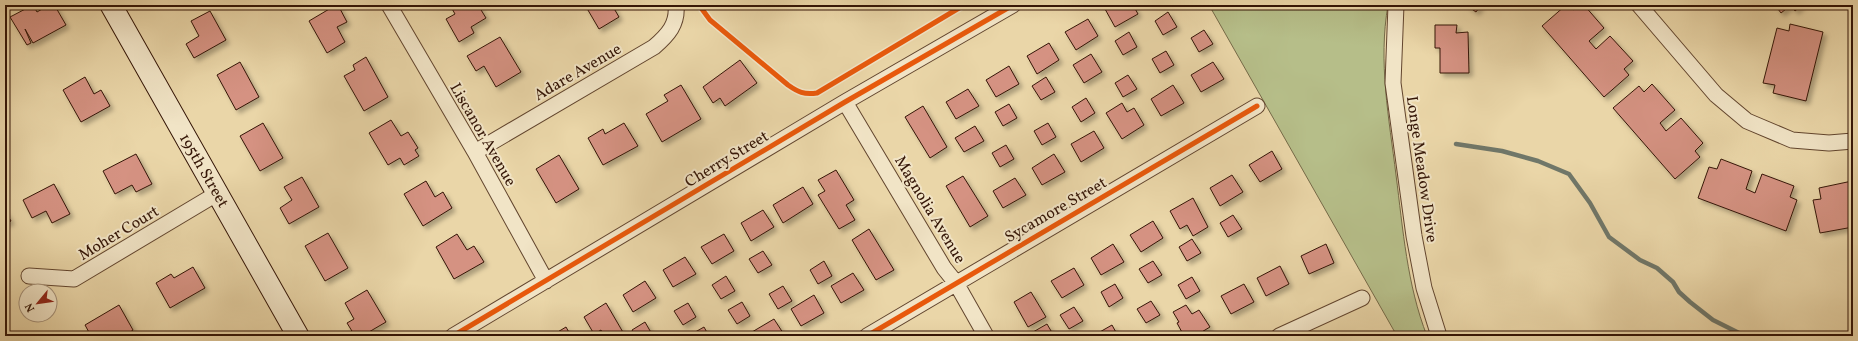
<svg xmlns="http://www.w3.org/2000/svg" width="1858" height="341" font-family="Vollkorn,serif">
  <defs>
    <filter id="shadow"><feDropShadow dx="3.5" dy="3.5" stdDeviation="2" flood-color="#0004"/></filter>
  </defs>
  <rect width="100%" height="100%" fill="#ead6a8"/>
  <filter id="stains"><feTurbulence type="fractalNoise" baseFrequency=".005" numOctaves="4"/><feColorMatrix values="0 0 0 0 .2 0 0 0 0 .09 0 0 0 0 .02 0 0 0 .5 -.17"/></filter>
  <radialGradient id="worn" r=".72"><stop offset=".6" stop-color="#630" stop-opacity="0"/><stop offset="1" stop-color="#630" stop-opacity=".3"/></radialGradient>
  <path fill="#b6be89" stroke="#756a48" d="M1209 5H1388C1378 62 1389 118 1396 175 1403 229 1407 285 1427 336H1397Z"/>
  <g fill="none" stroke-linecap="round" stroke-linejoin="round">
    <path stroke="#707769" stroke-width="4.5" d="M1456 144 1502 151 1538 161 1569 174 1590 203 1609 237 1640 260 1657 268 1673 282 1679 292 1690 302 1713 320 1745 336"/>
  </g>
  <path fill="#d59282" stroke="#341506" filter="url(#shadow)" d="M33 5 37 12 49 5H52L53 7 55 6 66 25 33 43 25 29 31 43 27 45 10 17Z
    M336 5H338L347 22 337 27 345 42 327 53 309 21Z
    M450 5H478L486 18 471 27 474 33 459 42 446 19 455 14Z
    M585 5H612L619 17 599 29Z
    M1112 5H1133L1138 14 1115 27 1105 9Z
    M1466 5H1481L1476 12Z
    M1566 5H1569L1573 10 1579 5H1584L1604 28 1589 41 1596 49 1610 36 1633 61 1624 69 1629 75 1604 97 1542 26Z
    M1775 5H1802L1795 11 1791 5 1781 13Z
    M210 11 226 40 194 58 186 44 199 36 191 21Z
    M1168 12 1177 27 1163 35 1155 21Z
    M1088 19 1098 36 1076 50 1065 32Z
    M1790 24 1823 32 1806 101 1773 93 1775 85 1763 83 1777 28 1789 31Z
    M1435 25H1457L1456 33 1468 32 1469 73H1440V48H1435Z
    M1204 30 1213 44 1199 52 1191 38Z
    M1129 32 1137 47 1123 55 1115 41Z
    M500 37 521 72 496 87 484 66 476 71 467 56Z
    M1049 43 1059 60 1037 74 1027 56Z
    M1166 51 1174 65 1160 73 1152 59Z
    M1091 54 1102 72 1084 83 1073 65Z
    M366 57 388 97 364 111 344 76 355 70 353 65Z
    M740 60 757 83 725 106 720 98 713 103 703 87Z
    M240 62 259 97 236 110 217 75Z
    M1213 62 1224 79 1201 92 1191 75Z
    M1009 66 1019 84 996 97 986 80Z
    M1128 75 1137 89 1123 97 1115 83Z
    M85 77 94 94 101 90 110 106 81 122 63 90Z
    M1046 77 1055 92 1041 100 1032 86Z
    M1652 84 1675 110 1660 123 1666 131 1681 118 1703 143 1695 151 1700 157 1675 179 1613 108 1639 86 1644 92Z
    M681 85 701 119 662 142 646 114 668 101 664 95Z
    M1173 85 1184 103 1161 116 1151 99Z
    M968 89 979 106 956 119 946 102Z
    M1086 98 1095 113 1081 122 1072 107Z
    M1122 103 1127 112 1134 108 1144 125 1122 139 1106 113Z
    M1009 104 1017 118 1003 126 995 112Z
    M923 106 947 147 930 158 905 117Z
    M391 120 401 136 408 132 418 148 415 150 419 156 404 165 400 158 388 165 369 133Z
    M263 123 283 158 260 171 240 136Z
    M624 123 638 146 603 165 588 138 603 129 605 134Z
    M1048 123 1056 137 1042 145 1034 131Z
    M975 126 984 141 964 152 955 138Z
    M1094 131 1104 148 1081 162 1071 144Z
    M1006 145 1014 159 1000 167 992 153Z
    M1272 151 1282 169 1260 182 1249 165Z
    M136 154 152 184 136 192 132 185 115 194 103 171Z
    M1054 154 1065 172 1042 185 1032 168Z
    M559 155 579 189 556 203 536 169Z
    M1721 159 1752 171 1746 189 1755 193 1762 174 1794 186 1790 197 1797 200 1786 231 1698 198 1709 167 1717 169Z
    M836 170 854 200 846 205 855 220 839 229 818 195 825 191 818 180Z
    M1232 175 1243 192 1220 206 1210 188Z
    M963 176 988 216 970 227 946 186Z
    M302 177 319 207 289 224 280 208 292 200 284 187Z
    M1015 178 1026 195 1003 208 993 191Z
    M426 181 435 197 443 192 452 208 423 226 404 194Z
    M1852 181 1853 227 1820 233 1813 200 1821 199 1819 188Z
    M54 184 70 214 52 223 46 211 32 218 23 200Z
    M803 187 813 204 783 223 773 205Z
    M1193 198 1208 227 1193 236 1187 225 1180 229 1170 211Z
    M763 210 774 227 751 241 741 223Z
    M5 211 11 221 5 224Z
    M1233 215 1242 229 1228 237 1220 223Z
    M1153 221 1163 238 1141 252 1130 235Z
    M869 229 894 270 876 280 852 240Z
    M328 233 348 268 325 281 305 246Z
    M457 234 467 250 474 246 484 262 454 279 436 247Z
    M724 234 734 251 712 264 701 247Z
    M1192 239 1201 253 1187 261 1179 247Z
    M1113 244 1124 262 1101 275 1091 258Z
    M1326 244 1334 263 1309 274 1301 256Z
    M763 251 772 265 758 273 749 259Z
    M685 257 696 274 673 287 663 270Z
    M824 261 832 276 818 284 810 270Z
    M1153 261 1162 275 1148 283 1139 269Z
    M1280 266 1289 284 1266 296 1257 278Z
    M193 267 205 288 170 308 156 283 171 274 174 278Z
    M1074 268 1084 285 1062 298 1051 281Z
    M853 273 864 290 841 303 831 286Z
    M726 276 735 291 721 299 712 285Z
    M1192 277 1200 291 1186 299 1178 285Z
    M645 281 656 298 633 312 623 295Z
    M1115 284 1123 298 1109 307 1101 292Z
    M1244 284 1254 302 1231 314 1221 296Z
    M783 286 792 301 778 309 769 294Z
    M367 290 386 322 362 336H355L347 323 354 319 345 303Z
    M1031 292 1046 317 1028 327 1014 302Z
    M814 295 824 313 801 326 791 309Z
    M1151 301 1160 315 1146 323 1137 309Z
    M742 302 750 316 737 324 728 310Z
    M606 303 624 334 621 336H604L601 330 594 334 584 317Z
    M688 303 696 317 683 325 674 311Z
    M119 305 133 330 129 333 131 336H91L85 325Z
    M1186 305 1192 314 1199 310 1210 327 1195 336H1184L1177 323 1179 322 1173 312Z
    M1074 307 1083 321 1069 329 1060 315Z
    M774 319 785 336H754L752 332Z
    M645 322 653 336H635L632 330Z
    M1047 324 1054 336H1035L1033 332Z
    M1112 325 1118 336H1100L1098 333Z
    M566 327 571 336H551Z
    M704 327 709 336H690V335Z
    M1159 332 1161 336H1151Z"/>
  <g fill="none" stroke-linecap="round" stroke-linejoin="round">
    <defs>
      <path id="street" d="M389 5 475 152 546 281
        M1396 5 1393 83 1414 236 1424 288 1439 336
        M1639 5 1716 95 1747 121 1792 140 1829 143 1853 141
        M845 102 944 268 956 283 986 336
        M475 152 654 47C668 35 678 24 676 5
        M29 276 74 279 218 193
        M453 336 845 102 1013 5
        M867 336 1257 106
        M1279 336 1362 298"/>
      <path id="secondary" d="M111 5 298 336"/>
    </defs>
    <use href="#street" stroke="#62452e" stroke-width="17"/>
    <use href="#secondary" stroke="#341506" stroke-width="23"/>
    <use href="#street" stroke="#f1e4c6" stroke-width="15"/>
    <use href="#secondary" stroke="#f1e4c6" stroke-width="21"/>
    <defs>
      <path id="cycleway" d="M699 5 710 20 788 85C798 92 804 95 817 93L964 5
        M453 336 845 102 1013 5
        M867 336 1257 106"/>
    </defs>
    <use href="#cycleway" stroke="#f1e4c6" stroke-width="8"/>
    <use href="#cycleway" stroke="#e8590c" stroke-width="5"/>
  </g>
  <g text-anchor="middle" stroke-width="4" stroke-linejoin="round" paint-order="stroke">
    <g font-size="16" fill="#341506" stroke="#f1e4c6">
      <text transform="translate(577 71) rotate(-30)" y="6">Adare Avenue</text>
      <text transform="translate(484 134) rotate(60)" y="6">Liscanor Avenue</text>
      <text transform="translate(726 158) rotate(-31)" y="6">Cherry Street</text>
      <text transform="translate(1423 169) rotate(82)" y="6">Longe Meadow Drive</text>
      <text transform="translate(205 170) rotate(60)" y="6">195th Street</text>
      <text transform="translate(931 209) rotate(59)" y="6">Magnolia Avenue</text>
      <text transform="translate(1055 209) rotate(-30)" y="6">Sycamore Street</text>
      <text transform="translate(118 232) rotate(-31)" y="6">Moher Court</text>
    </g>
  </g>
  <rect width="1858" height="341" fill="none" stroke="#ead6a8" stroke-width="20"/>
  <rect x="6" y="6" width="1846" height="329" fill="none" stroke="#341506" stroke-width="2"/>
  <rect x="10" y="10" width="1838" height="321" fill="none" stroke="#341506"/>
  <g transform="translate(38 303) rotate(241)"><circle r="19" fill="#f1e4c6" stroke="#a59179"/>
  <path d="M0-3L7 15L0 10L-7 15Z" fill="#8f2418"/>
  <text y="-6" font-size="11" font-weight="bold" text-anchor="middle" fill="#341506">N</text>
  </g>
  <rect width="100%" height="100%" filter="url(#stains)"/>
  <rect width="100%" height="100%" fill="url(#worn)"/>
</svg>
